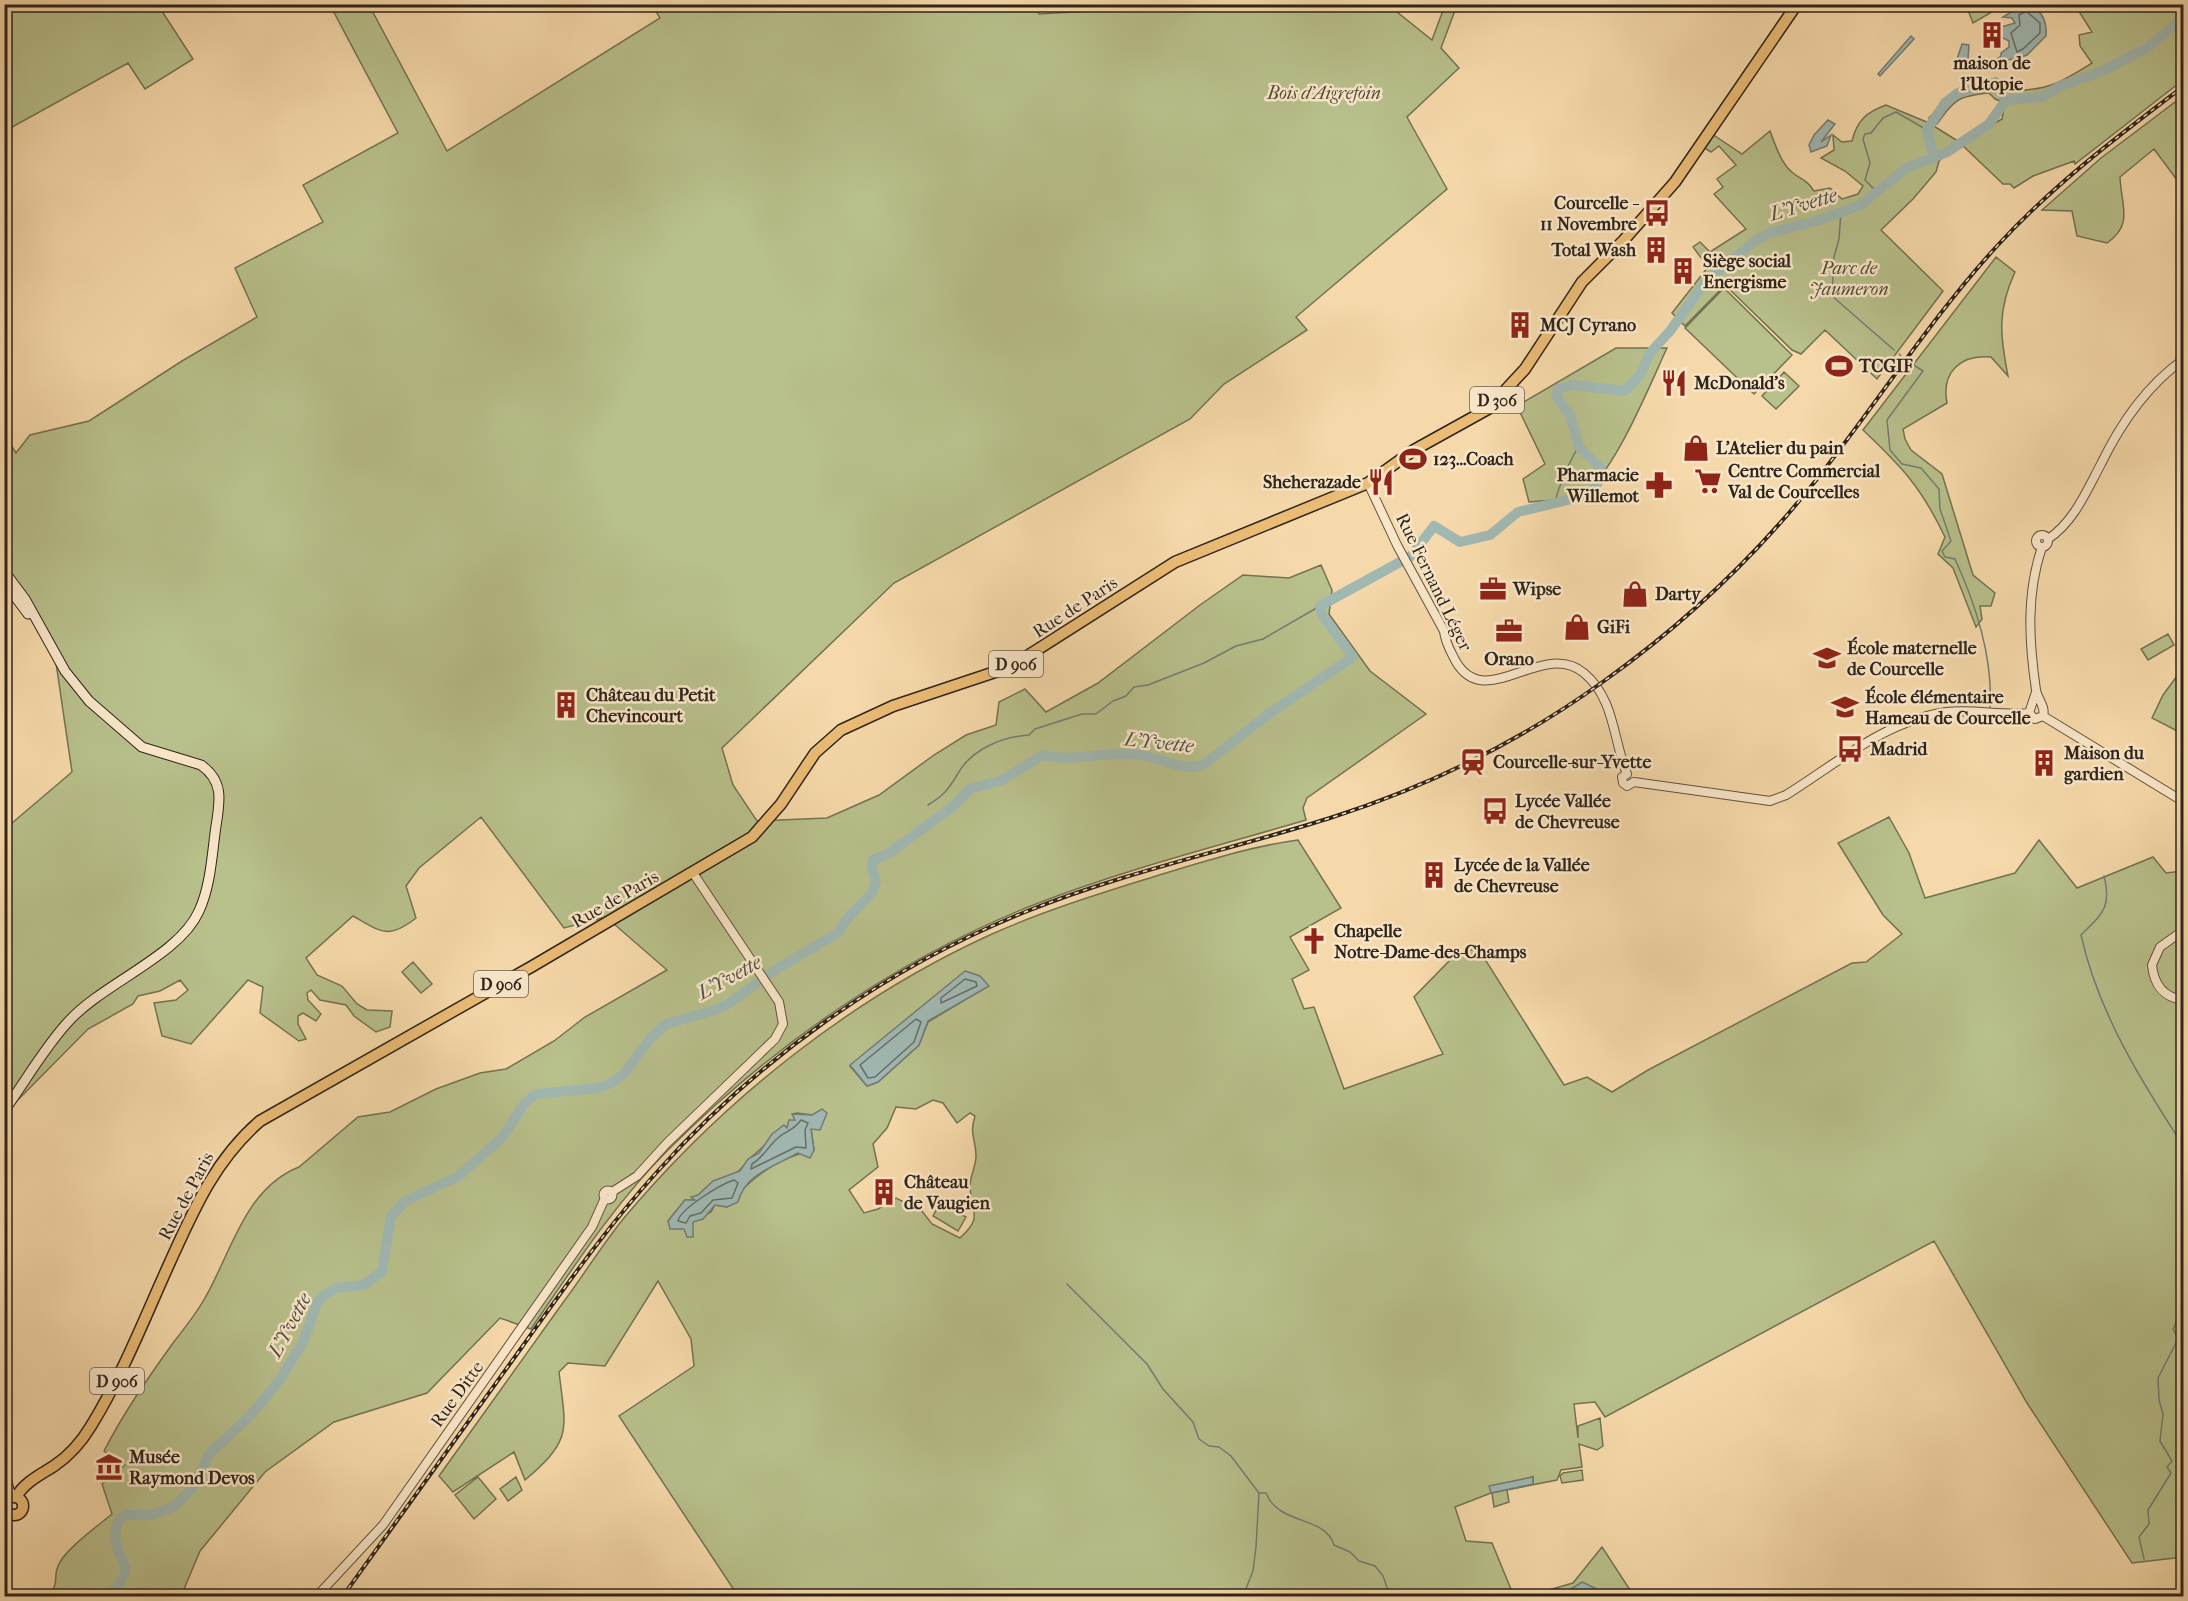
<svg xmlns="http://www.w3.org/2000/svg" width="2188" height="1601" font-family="'IM FELL French Canon',serif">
  <rect width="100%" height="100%" fill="#f6d9aa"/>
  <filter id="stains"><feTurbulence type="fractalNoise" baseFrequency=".00333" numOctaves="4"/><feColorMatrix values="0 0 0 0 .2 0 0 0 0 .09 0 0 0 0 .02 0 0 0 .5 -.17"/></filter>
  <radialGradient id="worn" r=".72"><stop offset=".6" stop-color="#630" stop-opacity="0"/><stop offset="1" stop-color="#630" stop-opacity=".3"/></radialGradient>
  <path fill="#b8c08b" stroke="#737253" stroke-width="1.5" fill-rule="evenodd" d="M9 4 158 5 193 59 145 89 128 63 5 131 4 6Z
    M1035 4 1039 14 1214 4H1387L1432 40 1445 5H1457L1441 48 1459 68 1407 117 1447 189 1296 317 1307 330 1224 384 1190 419 894 583 722 748 733 785 757 821 827 818 879 795 934 755 966 735 996 725 999 702 1025 689 1046 712 1098 683 1200 605 1243 575 1289 578 1321 565 1332 590 1329 614 1370 671 1426 714 1307 798 1303 808 1306 820C1218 846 1127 869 1041 902 901 956 774 1044 668 1150 615 1203 573 1268 531 1329L500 1318 427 1393 334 1422 265 1472 200 1551 181 1596H105L111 1588 102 1596H48C61 1580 52 1581 58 1566 64 1550 99 1525 112 1514L102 1484 125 1465 104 1451C124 1412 148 1378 173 1343 184 1329 196 1314 205 1298 231 1253 245 1188 299 1167L358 1117 390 1112 436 1089 480 1073 506 1069 554 1041 585 1017 667 970 606 917 564 928 481 817 419 868 406 886 416 918C388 940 381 932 353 916L306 958 317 975 342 986 357 1004 367 1010 392 1011 390 1027 376 1032 354 1016 346 1005 320 1000 311 990 307 993 308 1000 321 1014 316 1021 303 1013 298 1016V1024L306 1039 299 1041 260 1013 263 987 248 980 191 1044 162 1036 154 1003 176 1000 188 990 180 980 160 991 138 996 133 1004 88 1029 5 1113V829L72 772 56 663 5 566 4 434 16 453 30 435 89 421 182 361 257 317 235 268 323 222 303 185 398 133 330 5H369L447 151 660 18 652 5Z
    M1966 5H2004L1973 23Z
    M2075 5H2183V80L2075 164 2074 161 2033 176 2014 188 2010 184H2003L1960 143 1939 161 1936 172 1913 199 1881 230 1943 291 1877 379 1825 330 1801 354 1792 350 1725 285 1685 326 1672 313 1708 267 1693 247 1700 242 1710 252 1746 229 1714 194 1723 187 1717 179 1736 165 1719 146 1711 152 1703 147 1712 134 1742 154 1770 131C1775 144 1781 164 1793 173 1803 181 1806 179 1814 191L1830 188 1842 199 1858 194 1863 186 1845 171 1821 158 1834 150 1833 135 1842 142 1852 141C1857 120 1867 112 1886 105L1929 123 1961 143 2002 119 2005 103 1995 99 1989 93C1958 96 1955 99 1937 124L1929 118 1958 89 1996 78 2010 91C2049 90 2060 83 2092 63L2080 46 2079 35 2092 32Z
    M2183 96V188L2154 149 2120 177C2121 206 2134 224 2107 243L2077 236 2072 211 2042 210 2101 158Z
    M1996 257 2015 272C1997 311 2000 335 2008 376L1991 357C1961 354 1941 372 1947 403L1903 429 1905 439 1911 450 1942 474 1973 575 1995 593 1991 606H1980L1982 619 1976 627 1953 568 1938 554 1945 537C1921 487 1903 468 1863 430Z
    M1724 288 1792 355 1754 394 1685 328Z
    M1616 348H1667C1651 382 1612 480 1580 495 1567 501 1544 500 1529 502L1523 479 1545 464 1517 406Z
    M1784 372 1799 386 1776 409 1762 396Z
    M2168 634 2174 645 2148 660 2141 649Z
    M2183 668 2184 734H2183L2152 718 2163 695Z
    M1889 817 1909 853 1925 898 2015 873 2039 840 2077 888 2153 857 2166 873 2183 871V1557L2132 1563 2027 1403 1934 1241 1605 1417 1595 1402 1574 1404 1578 1438V1426L1600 1418 1603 1446 1597 1450 1579 1444 1582 1467 1561 1470 1557 1480 1507 1490 1509 1502 1494 1507 1492 1493 1533 1484V1477L1490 1486 1491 1493 1455 1507 1466 1541 1492 1543 1513 1594H1535L1573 1583 1602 1547 1634 1596H738L619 1416 694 1366 691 1339 658 1281 605 1366 568 1363 559 1372C566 1431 573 1439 525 1480L514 1452 453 1492 439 1476C480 1419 521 1361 562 1304 583 1276 602 1245 624 1218 723 1100 851 998 992 934 1041 912 1092 896 1143 880 1195 864 1247 847 1298 840L1341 908 1290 937 1309 970 1292 979 1304 1009 1314 1007 1344 1089 1443 1054 1414 997 1456 954 1478 948 1564 1085 1587 1077 1612 1092 1648 1070 1852 963 1866 962 1902 934 1883 915 1838 843ZM988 986 928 1022 919 1045 878 1082 867 1086 850 1066 878 1043ZM933 1100 943 1103 957 1123 970 1113 975 1116C969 1135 976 1139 976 1156 976 1167 969 1178 970 1188 972 1214 983 1217 960 1238L932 1224 922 1211 896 1198 878 1209 864 1213 849 1190 878 1167 873 1144 887 1128 896 1107 916 1109ZM797 1113 812 1115 811 1129 814 1150C778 1157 749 1179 727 1207L715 1205 711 1212 680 1229 668 1221 685 1200H696C706 1182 721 1181 737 1172 743 1169 745 1162 750 1158 763 1148 780 1128 796 1121L793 1114Z
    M413 962 432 984 421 993 402 972Z
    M940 1203 966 1217 958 1231 933 1216Z
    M1582 1470 1583 1480 1562 1483 1560 1476 1563 1473Z
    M478 1477 496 1499 474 1519 455 1495Z
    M516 1477 522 1490 508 1501 500 1489Z"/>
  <path fill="#a0b8b2" stroke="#727d76" stroke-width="1.5" d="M2028 6C2043 10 2047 22 2046 36L2027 55 2018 58 1970 68 1956 62 1962 44 1969 45 1968 60C1978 69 1991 64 2001 56V53L2009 47V41L2003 38 2000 32 2001 27 2015 23 2012 18 2003 17 2018 8Z
    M1911 36 1914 39 1880 76 1878 74Z
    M1828 120 1835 124 1821 142 1831 135 1827 146 1811 152 1809 145 1814 135Z
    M965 971 980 976 989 986 928 1021 919 1045 878 1082 867 1086 850 1065Z
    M822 1109 827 1113 820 1130 811 1129 814 1150 810 1158 798 1153C775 1166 745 1174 738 1202L727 1207 715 1205 703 1219 693 1222V1237H687L684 1229H670L668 1221 685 1200H695L691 1197 698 1195 713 1181 740 1171 748 1159 759 1153 772 1134 784 1125 787 1128 789 1120H795L792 1114 812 1115Z
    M1533 1477V1484L1491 1493 1489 1486Z
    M1582 1582 1599 1590 1602 1596H1571V1589Z"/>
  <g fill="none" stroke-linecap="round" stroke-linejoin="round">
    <path stroke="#676e66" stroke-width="1.5" d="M2026 11 2040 23V33L2023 49 2017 52 2011 33 2020 25 2019 15Z
      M965 979 976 982 977 986 941 1003V998Z
      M916 1019 921 1022 914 1042 875 1077 868 1078 860 1065Z
      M801 1120 808 1123 805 1130 806 1148 796 1147 751 1169 752 1164C764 1157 768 1146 779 1137 787 1130 793 1131 801 1120Z
      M734 1180 738 1183 732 1198 713 1200 701 1213 690 1216 686 1223 678 1221C680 1209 721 1184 734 1180Z"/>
    <path stroke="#727d76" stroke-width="1.5" d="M1877 192 1865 180 1870 163 1863 139 1865 134 1871 133 1883 118 1896 112 1927 130
      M1841 211 1839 239 1834 257 1832 296 1894 350
      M1899 354 1901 356
      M1912 364 1923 371 1887 420 1890 450 1902 464 1921 468 1939 489 1940 509 1951 541 1942 551 1945 557 1955 559C1976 605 1993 657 1990 707
      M1556 501C1555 495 1573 453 1579 447
      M1990 718V720H1996
      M928 805C943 796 948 790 957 775 971 749 1002 737 1029 735L1035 729 1082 714H1096L1113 701 1126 696 1134 687 1148 685 1204 663 1236 646 1263 639 1320 606
      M2104 876C2112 908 2102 914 2081 935 2098 1012 2141 1081 2184 1147
      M1067 1284 1147 1364 1163 1389 1193 1422 1199 1439 1209 1446 1219 1447 1231 1456 1259 1493 1256 1547 1253 1571 1243 1596
      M2178 1341 2184 1357
      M1259 1493H1266C1279 1526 1325 1515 1334 1545L1350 1552 1359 1561 1375 1566 1383 1576 1390 1596
      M2144 1559 2139 1537 2149 1524 2148 1510 2171 1473 2167 1467 2172 1461 2160 1441 2163 1414 2159 1400 2158 1378 2178 1339 2173 1329C2180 1318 2179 1301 2184 1286"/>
    <path stroke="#a0b8b2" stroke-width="10" d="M1934 158 1927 130 1945 103 1958 93 1993 83 2006 100
      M107 1596C112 1591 119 1585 123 1578 133 1560 104 1549 120 1518L128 1515H151L175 1506 194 1486 209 1454 250 1416 279 1381 303 1342 317 1303 323 1296 335 1288 364 1285 382 1271 391 1216 405 1201 457 1177 501 1139 524 1104 536 1094 599 1088 611 1083 623 1075 650 1039 666 1024 715 1010 728 1004 772 972 839 932 846 920 872 893 876 880 872 869 873 860 888 854 955 805 969 789 1002 780 1043 755C1074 763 1108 750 1140 755 1159 757 1187 774 1204 764L1270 713 1353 657 1322 615 1320 606 1411 556 1434 526 1460 542 1490 535 1518 512 1584 496 1595 488 1602 474 1600 467 1579 447 1570 415 1556 396 1558 389 1573 385 1625 391 1640 375 1650 353 1670 331 1706 281 1755 241 1769 233 1816 221 1861 205 1906 168 1947 152 1989 124 2006 100 2042 97 2060 86 2100 72 2147 48 2184 17"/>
    <defs>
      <path id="tertiary" d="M1368 483 1397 545 1444 631C1445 642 1450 650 1455 660 1485 715 1542 638 1584 673 1615 699 1613 740 1627 774
        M2036 541a6 6 0 1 1 12 0a6 6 0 1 1-12 0Z
        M2048 539C2074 522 2087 490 2101 464 2121 423 2146 386 2184 359
        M2042 547C2026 594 2029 642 2036 690 2038 700 2046 707 2043 716
        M2029 713 2036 692
        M2029 713 2035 719 2043 716
        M2043 716 2184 802
        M1627 774 1622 777 1623 783 1627 786 1634 782
        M1634 782 1770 801 1786 795C1836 764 1886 720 1947 712 1975 709 2002 716 2029 713
        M2184 930 2160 947 2152 965C2154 985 2164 998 2184 1000
        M603.5 1195a4.5 4.5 0 1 1 9 0a4.5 4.5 0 1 1-9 0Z
        M612 1192 637 1176 667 1143 775 1039 783 1024 779 1002 693 873
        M317 1596 383 1525 592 1227 605 1198"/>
      <path id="secondary" d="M4 571 25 599 65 671 89 701 142 747 201 765C224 781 220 801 216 826 212 853 211 885 199 911 179 956 103 983 68 1022 44 1048 25 1082 4 1111
        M4 582 28 614
        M4 1471 11 1497"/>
      <path id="primary" d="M5 1506a9 9 0 1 1 18 0a9 9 0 1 1-18 0Z
        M16 1497C25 1482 40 1475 54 1466 69 1456 82 1441 91 1426 123 1374 145 1317 170 1262 194 1209 215 1160 260 1121L531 967 752 837 781 804 815 753 841 730 893 706 1010 667 1175 562 1368 483 1414 450 1488 409 1525 369 1582 282 1623 241 1675 182 1797 4"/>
    </defs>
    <use href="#tertiary" stroke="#60513f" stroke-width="10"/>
    <use href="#secondary" stroke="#2e241b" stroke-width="11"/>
    <use href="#primary" stroke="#2e241b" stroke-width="13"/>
    <use href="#tertiary" stroke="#f9e6c8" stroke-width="8"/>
    <use href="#secondary" stroke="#f9e6c8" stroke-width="9"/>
    <use href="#primary" stroke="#ebbc75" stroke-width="10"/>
    <defs>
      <path id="rail" d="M343 1596C402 1513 462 1430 522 1347 565 1287 607 1227 657 1172 757 1060 885 968 1025 912 1124 872 1229 850 1330 818 1427 787 1521 741 1604 681 1684 624 1756 556 1817 479 1878 402 1931 318 1997 246 2053 185 2118 136 2184 86"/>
    </defs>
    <use href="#rail" stroke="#2e241b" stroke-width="4"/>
    <use href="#rail" stroke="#f9e6c8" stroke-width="1.5" stroke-dasharray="4.5" stroke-linecap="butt"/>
  </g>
  <defs>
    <symbol id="building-bare" viewBox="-9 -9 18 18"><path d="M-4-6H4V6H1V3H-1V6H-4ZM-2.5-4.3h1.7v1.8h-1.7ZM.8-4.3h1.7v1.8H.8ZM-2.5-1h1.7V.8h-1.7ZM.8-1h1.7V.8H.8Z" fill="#8f2418" stroke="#f9e6c8" stroke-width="2.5" paint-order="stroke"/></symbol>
    <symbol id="bus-bare" viewBox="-9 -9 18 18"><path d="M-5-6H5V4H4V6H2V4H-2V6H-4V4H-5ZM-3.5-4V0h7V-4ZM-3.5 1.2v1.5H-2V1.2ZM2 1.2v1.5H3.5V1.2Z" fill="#8f2418" stroke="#f9e6c8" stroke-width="2.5" paint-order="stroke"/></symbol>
    <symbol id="stadium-bare" viewBox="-9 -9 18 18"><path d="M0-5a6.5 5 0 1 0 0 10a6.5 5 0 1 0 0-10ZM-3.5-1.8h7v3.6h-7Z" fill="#8f2418" stroke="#f9e6c8" stroke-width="2.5" paint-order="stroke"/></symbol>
    <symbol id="restaurant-bare" viewBox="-9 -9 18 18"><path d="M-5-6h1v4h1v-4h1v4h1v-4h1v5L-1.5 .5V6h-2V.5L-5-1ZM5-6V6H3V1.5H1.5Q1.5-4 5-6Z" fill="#8f2418" stroke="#f9e6c8" stroke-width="2.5" paint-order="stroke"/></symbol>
    <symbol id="shop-bare" viewBox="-9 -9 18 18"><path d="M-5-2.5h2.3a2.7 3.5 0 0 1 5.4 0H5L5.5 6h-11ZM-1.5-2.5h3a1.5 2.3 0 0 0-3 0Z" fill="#8f2418" stroke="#f9e6c8" stroke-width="2.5" paint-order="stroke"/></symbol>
    <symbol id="supermarket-bare" viewBox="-9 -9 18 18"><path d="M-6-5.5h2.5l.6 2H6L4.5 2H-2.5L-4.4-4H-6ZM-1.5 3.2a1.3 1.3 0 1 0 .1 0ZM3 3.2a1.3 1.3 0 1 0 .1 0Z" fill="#8f2418" stroke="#f9e6c8" stroke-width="2.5" paint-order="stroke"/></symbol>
    <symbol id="pharmacy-bare" viewBox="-9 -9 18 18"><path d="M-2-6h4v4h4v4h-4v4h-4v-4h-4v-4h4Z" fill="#8f2418" stroke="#f9e6c8" stroke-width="2.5" paint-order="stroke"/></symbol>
    <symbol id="office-bare" viewBox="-9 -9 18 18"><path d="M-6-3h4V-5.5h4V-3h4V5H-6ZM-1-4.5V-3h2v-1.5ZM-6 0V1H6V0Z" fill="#8f2418" stroke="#f9e6c8" stroke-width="2.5" paint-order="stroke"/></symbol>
    <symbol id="school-bare" viewBox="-9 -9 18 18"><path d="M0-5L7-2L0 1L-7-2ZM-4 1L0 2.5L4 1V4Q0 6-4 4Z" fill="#8f2418" stroke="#f9e6c8" stroke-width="2.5" paint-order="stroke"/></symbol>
    <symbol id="station-bare" viewBox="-9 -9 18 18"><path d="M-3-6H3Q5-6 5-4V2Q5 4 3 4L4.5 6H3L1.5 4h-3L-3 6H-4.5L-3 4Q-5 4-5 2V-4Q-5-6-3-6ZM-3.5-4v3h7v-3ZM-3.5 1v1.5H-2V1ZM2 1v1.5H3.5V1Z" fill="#8f2418" stroke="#f9e6c8" stroke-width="2.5" paint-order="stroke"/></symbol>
    <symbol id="church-bare" viewBox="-9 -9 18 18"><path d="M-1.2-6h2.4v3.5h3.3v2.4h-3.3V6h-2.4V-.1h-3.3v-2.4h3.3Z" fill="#8f2418" stroke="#f9e6c8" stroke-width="2.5" paint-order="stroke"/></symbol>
    <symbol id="museum-bare" viewBox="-9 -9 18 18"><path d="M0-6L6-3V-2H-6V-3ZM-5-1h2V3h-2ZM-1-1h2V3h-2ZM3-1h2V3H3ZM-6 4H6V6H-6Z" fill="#8f2418" stroke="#f9e6c8" stroke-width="2.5" paint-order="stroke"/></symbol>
  </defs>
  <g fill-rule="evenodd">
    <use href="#building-bare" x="1973" y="16" width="38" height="38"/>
    <use href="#bus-bare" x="1638" y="194" width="38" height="38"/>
    <use href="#building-bare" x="1637" y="231" width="38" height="38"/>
    <use href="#building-bare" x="1664" y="252" width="38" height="38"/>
    <use href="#building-bare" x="1501" y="306" width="38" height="38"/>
    <use href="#stadium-bare" x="1820" y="347" width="38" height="38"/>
    <use href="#restaurant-bare" x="1655" y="364" width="38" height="38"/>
    <use href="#shop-bare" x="1677" y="429" width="38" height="38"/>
    <use href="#stadium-bare" x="1394" y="440" width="38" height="38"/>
    <use href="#supermarket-bare" x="1689" y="462" width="38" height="38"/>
    <use href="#restaurant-bare" x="1362" y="463" width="38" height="38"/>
    <use href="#pharmacy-bare" x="1640" y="466" width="38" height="38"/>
    <use href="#office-bare" x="1474" y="570" width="38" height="38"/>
    <use href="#shop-bare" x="1616" y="575" width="38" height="38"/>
    <use href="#shop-bare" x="1558" y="608" width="38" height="38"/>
    <use href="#office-bare" x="1490" y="612" width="38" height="38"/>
    <use href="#school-bare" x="1808" y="639" width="38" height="38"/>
    <use href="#building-bare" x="547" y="686" width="38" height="38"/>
    <use href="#school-bare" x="1826" y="688" width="38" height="38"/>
    <use href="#bus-bare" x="1831" y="730" width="38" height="38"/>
    <use href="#station-bare" x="1454" y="743" width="38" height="38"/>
    <use href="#building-bare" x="2025" y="744" width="38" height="38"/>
    <use href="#bus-bare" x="1476" y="792" width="38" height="38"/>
    <use href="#building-bare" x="1415" y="856" width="38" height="38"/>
    <use href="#church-bare" x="1295" y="922" width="38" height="38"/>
    <use href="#building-bare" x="865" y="1173" width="38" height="38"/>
    <use href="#museum-bare" x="90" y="1448" width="38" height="38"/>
  </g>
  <g text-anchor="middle" stroke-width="5" stroke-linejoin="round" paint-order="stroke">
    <g fill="#f9e6c8" stroke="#6b5e4f" stroke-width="1.5">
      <rect x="1470" y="387" width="54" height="26" rx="4.5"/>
      <rect x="989" y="651" width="54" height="26" rx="4.5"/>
      <rect x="474" y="971" width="54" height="26" rx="4.5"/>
      <rect x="90" y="1368" width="54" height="26" rx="4.5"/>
    </g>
    <g font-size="16" font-weight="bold" fill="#2e241b">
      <text x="1497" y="406">D 306</text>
      <text x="1016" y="670">D 906</text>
      <text x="501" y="990">D 906</text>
      <text x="117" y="1387">D 906</text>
    </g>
    <g font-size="18" font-weight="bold" fill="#2e241b" stroke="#f9e6c8" text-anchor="start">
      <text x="1992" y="69" text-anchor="middle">maison de<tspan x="1992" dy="21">l'Utopie</tspan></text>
      <text x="1637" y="209" text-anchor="end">Courcelle -<tspan x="1637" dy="21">11 Novembre</tspan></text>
      <text x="1636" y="256" text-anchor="end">Total Wash</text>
      <text x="1703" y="267">Siège social<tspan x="1703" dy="21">Energisme</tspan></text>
      <text x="1540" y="331">MCJ Cyrano</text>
      <text x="1859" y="372">TCGIF</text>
      <text x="1694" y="389">McDonald's</text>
      <text x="1716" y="454">L'Atelier du pain</text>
      <text x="1433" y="465">123...Coach</text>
      <text x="1728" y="477">Centre Commercial<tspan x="1728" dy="21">Val de Courcelles</tspan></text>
      <text x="1639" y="481" text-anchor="end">Pharmacie<tspan x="1639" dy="21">Willemot</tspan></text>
      <text x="1361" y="488" text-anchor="end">Sheherazade</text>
      <text x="1513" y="595">Wipse</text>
      <text x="1655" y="600">Darty</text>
      <text x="1597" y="633">GiFi</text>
      <text x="1847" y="654">École maternelle<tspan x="1847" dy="21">de Courcelle</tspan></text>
      <text x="1509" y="665" text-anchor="middle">Orano</text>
      <text x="586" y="701">Château du Petit<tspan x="586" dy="21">Chevincourt</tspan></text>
      <text x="1865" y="703">École élémentaire<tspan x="1865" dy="21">Hameau de Courcelle</tspan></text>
      <text x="1870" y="755">Madrid</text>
      <text x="2064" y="759">Maison du<tspan x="2064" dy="21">gardien</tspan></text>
      <text x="1493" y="768">Courcelle-sur-Yvette</text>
      <text x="1515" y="807">Lycée Vallée<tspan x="1515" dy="21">de Chevreuse</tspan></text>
      <text x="1454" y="871">Lycée de la Vallée<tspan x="1454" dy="21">de Chevreuse</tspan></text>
      <text x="1334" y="937">Chapelle<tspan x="1334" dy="21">Notre-Dame-des-Champs</tspan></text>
      <text x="904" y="1188">Château<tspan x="904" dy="21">de Vaugien</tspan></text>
      <text x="129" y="1463">Musée<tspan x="129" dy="21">Raymond Devos</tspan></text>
    </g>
    <g font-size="18" font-style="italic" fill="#504b37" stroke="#f9e6c8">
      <text x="1324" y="99">Bois d'Aigrefoin</text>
      <text x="1849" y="274">Parc de<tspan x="1849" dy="21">Jaumeron</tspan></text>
    </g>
    <g font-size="18" fill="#2e241b" stroke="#f9e6c8">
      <text transform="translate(1434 582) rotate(64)" y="6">Rue Fernand Léger</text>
      <text transform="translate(1075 607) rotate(-33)" y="6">Rue de Paris</text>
      <text transform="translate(615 899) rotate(-30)" y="6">Rue de Paris</text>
      <text transform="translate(186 1196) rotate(-62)" y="6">Rue de Paris</text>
      <text transform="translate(457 1394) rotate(-54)" y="6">Rue Ditte</text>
    </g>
    <g font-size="20" font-style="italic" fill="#505048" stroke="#f9e6c8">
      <text transform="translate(1803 204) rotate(-17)" y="7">L'Yvette</text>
      <text transform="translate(1159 742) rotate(6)" y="7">L'Yvette</text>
      <text transform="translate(729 977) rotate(-29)" y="7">L'Yvette</text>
      <text transform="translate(289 1325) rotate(-62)" y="7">L'Yvette</text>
    </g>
  </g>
  <rect width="2188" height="1601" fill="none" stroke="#f6d9aa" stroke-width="24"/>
  <rect x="6" y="6" width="2176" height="1589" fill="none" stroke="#2e241b" stroke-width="3"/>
  <rect x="12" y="12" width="2164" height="1577" fill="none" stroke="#2e241b" stroke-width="1.5"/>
  <rect width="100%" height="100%" filter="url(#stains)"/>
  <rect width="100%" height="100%" fill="url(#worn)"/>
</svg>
